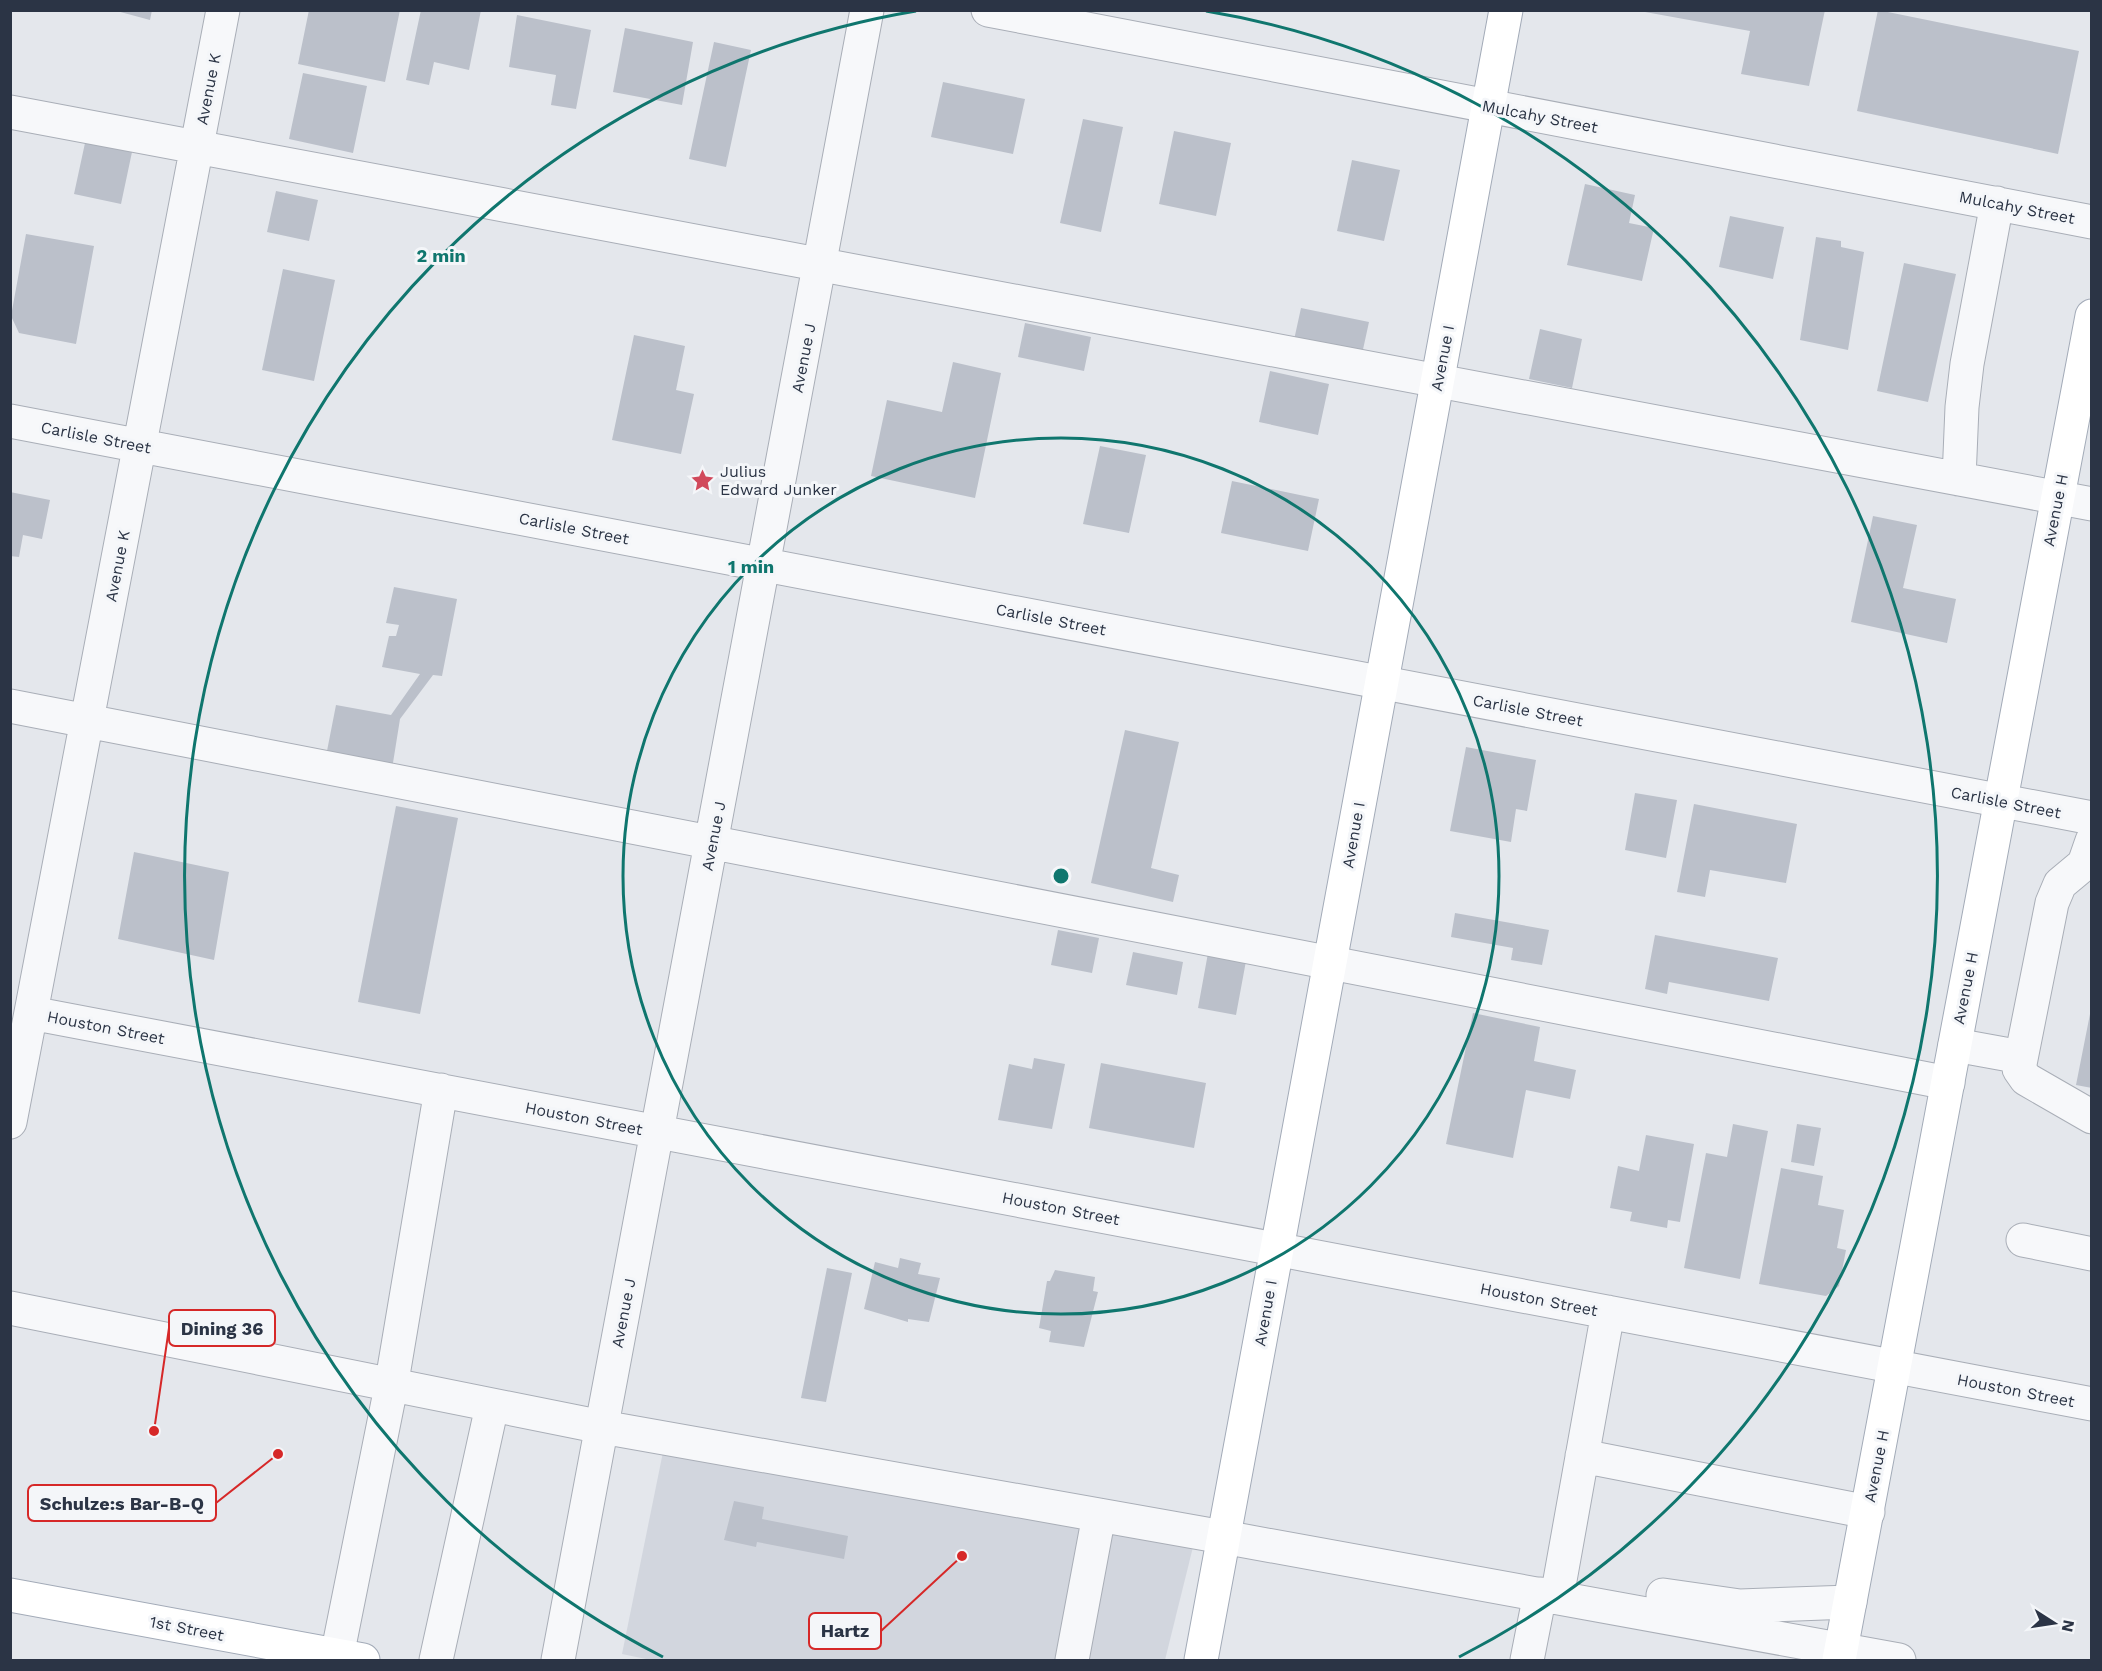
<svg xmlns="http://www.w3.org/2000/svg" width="2102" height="1671" font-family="'Work Sans',sans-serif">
  <rect width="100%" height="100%" fill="#e4e7ec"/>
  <path fill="#d2d6de" d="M663 1452 1193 1547 1165 1660H651L622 1654Z"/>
  <path fill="#bbc0ca" d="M113 10H152L150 20Z
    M309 10H400L385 82 298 64Z
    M421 10H481L469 70 434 62 429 85 406 80Z
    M1634 10H1825L1809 86 1741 74 1750 31Z
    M1878 10 2079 51 2058 154 1857 111Z
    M517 15 591 30 576 109 551 105 556 75 509 67Z
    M625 28 693 42 682 105 613 92Z
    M714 42 751 50 726 167 689 159Z
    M303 73 367 86 353 153 289 139Z
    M943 82 1025 99 1013 154 931 137Z
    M1083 119 1123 127 1101 232 1060 223Z
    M1174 131 1231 143 1216 216 1159 204Z
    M85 143 132 152 121 204 74 194Z
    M1352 160 1400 170 1384 241 1337 231Z
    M1585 184 1635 195 1629 223 1654 228 1642 281 1567 265Z
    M276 191 318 200 309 241 267 232Z
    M1730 216 1784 227 1773 279 1719 267Z
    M26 234 94 246 76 344 19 333 11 316Z
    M1816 237 1841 241V247L1864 252 1848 350 1800 340Z
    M1904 263 1956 274 1928 402 1877 391Z
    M283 269 335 280 314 381 262 370Z
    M1301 308 1369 322 1362 354 1294 340Z
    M1025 323 1091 337 1084 371 1018 357Z
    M1540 329 1582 339 1572 388 1529 379Z
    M634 335 685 346 676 390 694 394 681 454 612 440Z
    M953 362 1001 373 975 498 871 476 887 400 942 412Z
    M1270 371 1329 384 1318 435 1259 422Z
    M1100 446 1146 455 1129 533 1083 524Z
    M1232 481 1319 499 1308 551 1221 533Z
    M10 492 50 500 42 539 23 535 19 557 10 556Z
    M1873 516 1917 525 1903 588 1956 599 1947 643 1851 622Z
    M394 587 457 599 442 676 433 675 400 719 392 769 326 756 336 705 391 715 420 674 382 667 389 636H396L399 625 386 623Z
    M1125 730 1179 742 1151 868 1179 875 1173 902 1091 883Z
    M1466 747 1536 760 1527 811 1516 809 1511 842 1450 831Z
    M1635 793 1677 800 1666 858 1625 850Z
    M1694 804 1797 824 1786 883 1710 870 1705 897 1677 892Z
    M396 806 458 818 420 1014 358 1002Z
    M134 852 229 872 214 960 118 939Z
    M1455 913 1549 930 1542 965 1511 960 1513 948 1451 937Z
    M1058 930 1099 938 1092 973 1051 965Z
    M1655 935 1778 958 1769 1001 1669 982 1667 994 1645 989Z
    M1133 952 1183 962 1177 995 1126 985Z
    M1208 953 1246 961 1236 1015 1198 1008Z
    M1473 1013 1540 1027 1534 1061 1576 1070 1570 1099 1526 1090 1513 1158 1446 1144Z
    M2090 1014H2092V1088L2076 1085Z
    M1034 1058 1065 1064 1052 1129 998 1120 1009 1064 1032 1069Z
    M1101 1063 1206 1083 1194 1148 1089 1128Z
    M1733 1124 1768 1131 1740 1279 1684 1268 1706 1153 1727 1157Z
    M1797 1124 1821 1128 1814 1166 1791 1162Z
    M1646 1135 1694 1144 1680 1222 1668 1220 1667 1228 1630 1221 1632 1212 1610 1208 1618 1166 1639 1171Z
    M1781 1168 1823 1176 1818 1205 1844 1210 1837 1248 1846 1250 1839 1286 1826 1296 1759 1284Z
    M900 1258 921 1263 918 1274 940 1278 929 1322 908 1319V1322L864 1309 875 1262 898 1268Z
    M827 1268 852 1273 826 1402 801 1398Z
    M1055 1270 1095 1277 1093 1291 1098 1292 1084 1347 1049 1342 1051 1331 1039 1328 1047 1281H1050Z
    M734 1501 764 1507 762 1519 848 1536 844 1559 757 1542 756 1547 724 1540Z"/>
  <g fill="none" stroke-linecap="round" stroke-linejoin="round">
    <defs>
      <path id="minor" d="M988 10 2092 222
        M10 112 2092 504
        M10 421 2092 818
        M1959 479 1962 407 1967 364 1997 203
        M10 706 1948 1083
        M2092 841 2084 864 2060 884 2052 903 2019 1069 2026 1079 2092 1117
        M31 1013 2092 1404
        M1955 1045 2021 1057
        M10 1122 223 10
        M2023 1240 2092 1254
        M10 1308 602 1427 1223 1537 1899 1660
        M1582 1456 1868 1512
        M1663 1595 1740 1606 1850 1602
        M1557 1597 1608 1312
        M337 1656 391 1387 441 1090
        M436 1660 492 1406
        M558 1660 867 10
        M1072 1660 1099 1515
        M1527 1660 1540 1594"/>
      <path id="major" d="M10 1595 363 1660
        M1201 1660 1506 10
        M1839 1660 2092 316"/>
    </defs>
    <use href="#minor" stroke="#a9aeb7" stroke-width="35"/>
    <use href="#major" stroke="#a3abb8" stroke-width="35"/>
    <use href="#minor" stroke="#f7f8fa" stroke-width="33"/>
    <use href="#major" stroke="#fff" stroke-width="33"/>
  </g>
  <g fill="none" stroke="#0f766e" stroke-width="3">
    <circle cx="1061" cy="876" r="438"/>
    <path d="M663 1657A877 877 0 0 1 916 11M1206 11A877 877 0 0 1 1459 1657"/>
  </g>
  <defs>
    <symbol id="sight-bare" viewBox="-9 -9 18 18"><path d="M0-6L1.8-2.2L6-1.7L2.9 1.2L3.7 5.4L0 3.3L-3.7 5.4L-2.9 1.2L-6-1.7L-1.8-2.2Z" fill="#d1495b" stroke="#f4f6f9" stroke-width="2.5" paint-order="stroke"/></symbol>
  </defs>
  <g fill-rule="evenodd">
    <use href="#sight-bare" x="686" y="464" width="33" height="33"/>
  </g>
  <g text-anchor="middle" stroke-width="6" stroke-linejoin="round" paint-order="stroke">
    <g font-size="16" fill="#2b3445" stroke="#f4f6f9">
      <text transform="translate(208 89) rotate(-79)" y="6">Avenue K</text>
      <text transform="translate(1540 116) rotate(11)" y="6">Mulcahy Street</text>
      <text transform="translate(2017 207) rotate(11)" y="6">Mulcahy Street</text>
      <text transform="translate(803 358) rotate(-79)" y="6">Avenue J</text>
      <text transform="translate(1442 358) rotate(-79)" y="6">Avenue I</text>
      <text transform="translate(96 437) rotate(11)" y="6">Carlisle Street</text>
      <text transform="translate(2055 510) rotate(-79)" y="6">Avenue H</text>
      <text transform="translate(574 528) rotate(11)" y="6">Carlisle Street</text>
      <text transform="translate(117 566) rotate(-79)" y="6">Avenue K</text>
      <text transform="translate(1051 619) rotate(11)" y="6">Carlisle Street</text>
      <text transform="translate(1528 710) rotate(11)" y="6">Carlisle Street</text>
      <text transform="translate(2006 802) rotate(11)" y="6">Carlisle Street</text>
      <text transform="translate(1353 835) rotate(-80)" y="6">Avenue I</text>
      <text transform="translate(713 836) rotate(-79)" y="6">Avenue J</text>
      <text transform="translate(1965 988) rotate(-79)" y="6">Avenue H</text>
      <text transform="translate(106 1027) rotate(11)" y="6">Houston Street</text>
      <text transform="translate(584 1118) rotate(11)" y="6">Houston Street</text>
      <text transform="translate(1061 1208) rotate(11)" y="6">Houston Street</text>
      <text transform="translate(1539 1299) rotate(11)" y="6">Houston Street</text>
      <text transform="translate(623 1313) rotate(-79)" y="6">Avenue J</text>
      <text transform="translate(1265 1313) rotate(-80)" y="6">Avenue I</text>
      <text transform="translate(2016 1390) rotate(11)" y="6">Houston Street</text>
      <text transform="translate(1876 1466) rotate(-79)" y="6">Avenue H</text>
      <text transform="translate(187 1628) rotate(11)" y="6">1st Street</text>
    </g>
    <g font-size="16" fill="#2b3445" stroke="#f4f6f9" text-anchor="start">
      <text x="720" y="477">Julius<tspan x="720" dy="18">Edward Junker</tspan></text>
    </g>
  </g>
  <circle cx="1061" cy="876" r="9" fill="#0f766e" stroke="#f4f6f9" stroke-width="3"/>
  <g font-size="18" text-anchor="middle" font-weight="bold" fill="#0f766e" stroke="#f4f6f9" stroke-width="6" stroke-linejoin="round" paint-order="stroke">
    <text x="441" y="262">2 min</text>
    <text x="751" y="573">1 min</text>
  </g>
  <path fill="none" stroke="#d62828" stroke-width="2" d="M154 1431L169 1328M278 1454L216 1503M962 1556L881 1631"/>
  <g fill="#d62828" stroke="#f4f6f9" stroke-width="2">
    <circle cx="154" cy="1431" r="6"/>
    <circle cx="278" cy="1454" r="6"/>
    <circle cx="962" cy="1556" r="6"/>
  </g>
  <g fill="#f4f6f9" stroke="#d62828" stroke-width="2">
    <rect x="169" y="1310" width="106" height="36" rx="6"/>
    <rect x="28" y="1485" width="188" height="36" rx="6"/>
    <rect x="809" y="1613" width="72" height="36" rx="6"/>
  </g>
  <g font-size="18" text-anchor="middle" font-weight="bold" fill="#2b3445">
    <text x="222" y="1335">Dining 36</text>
    <text x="122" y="1510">Schulze:s Bar-B-Q</text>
    <text x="845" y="1637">Hartz</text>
  </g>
  <rect width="2102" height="1671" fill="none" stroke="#2b3445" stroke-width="24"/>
  <g transform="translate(2054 1623) rotate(102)" stroke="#f4f6f9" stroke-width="4.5" paint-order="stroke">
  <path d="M0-4.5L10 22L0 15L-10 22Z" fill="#2b3445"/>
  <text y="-9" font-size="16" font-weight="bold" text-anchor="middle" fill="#2b3445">N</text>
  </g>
</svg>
